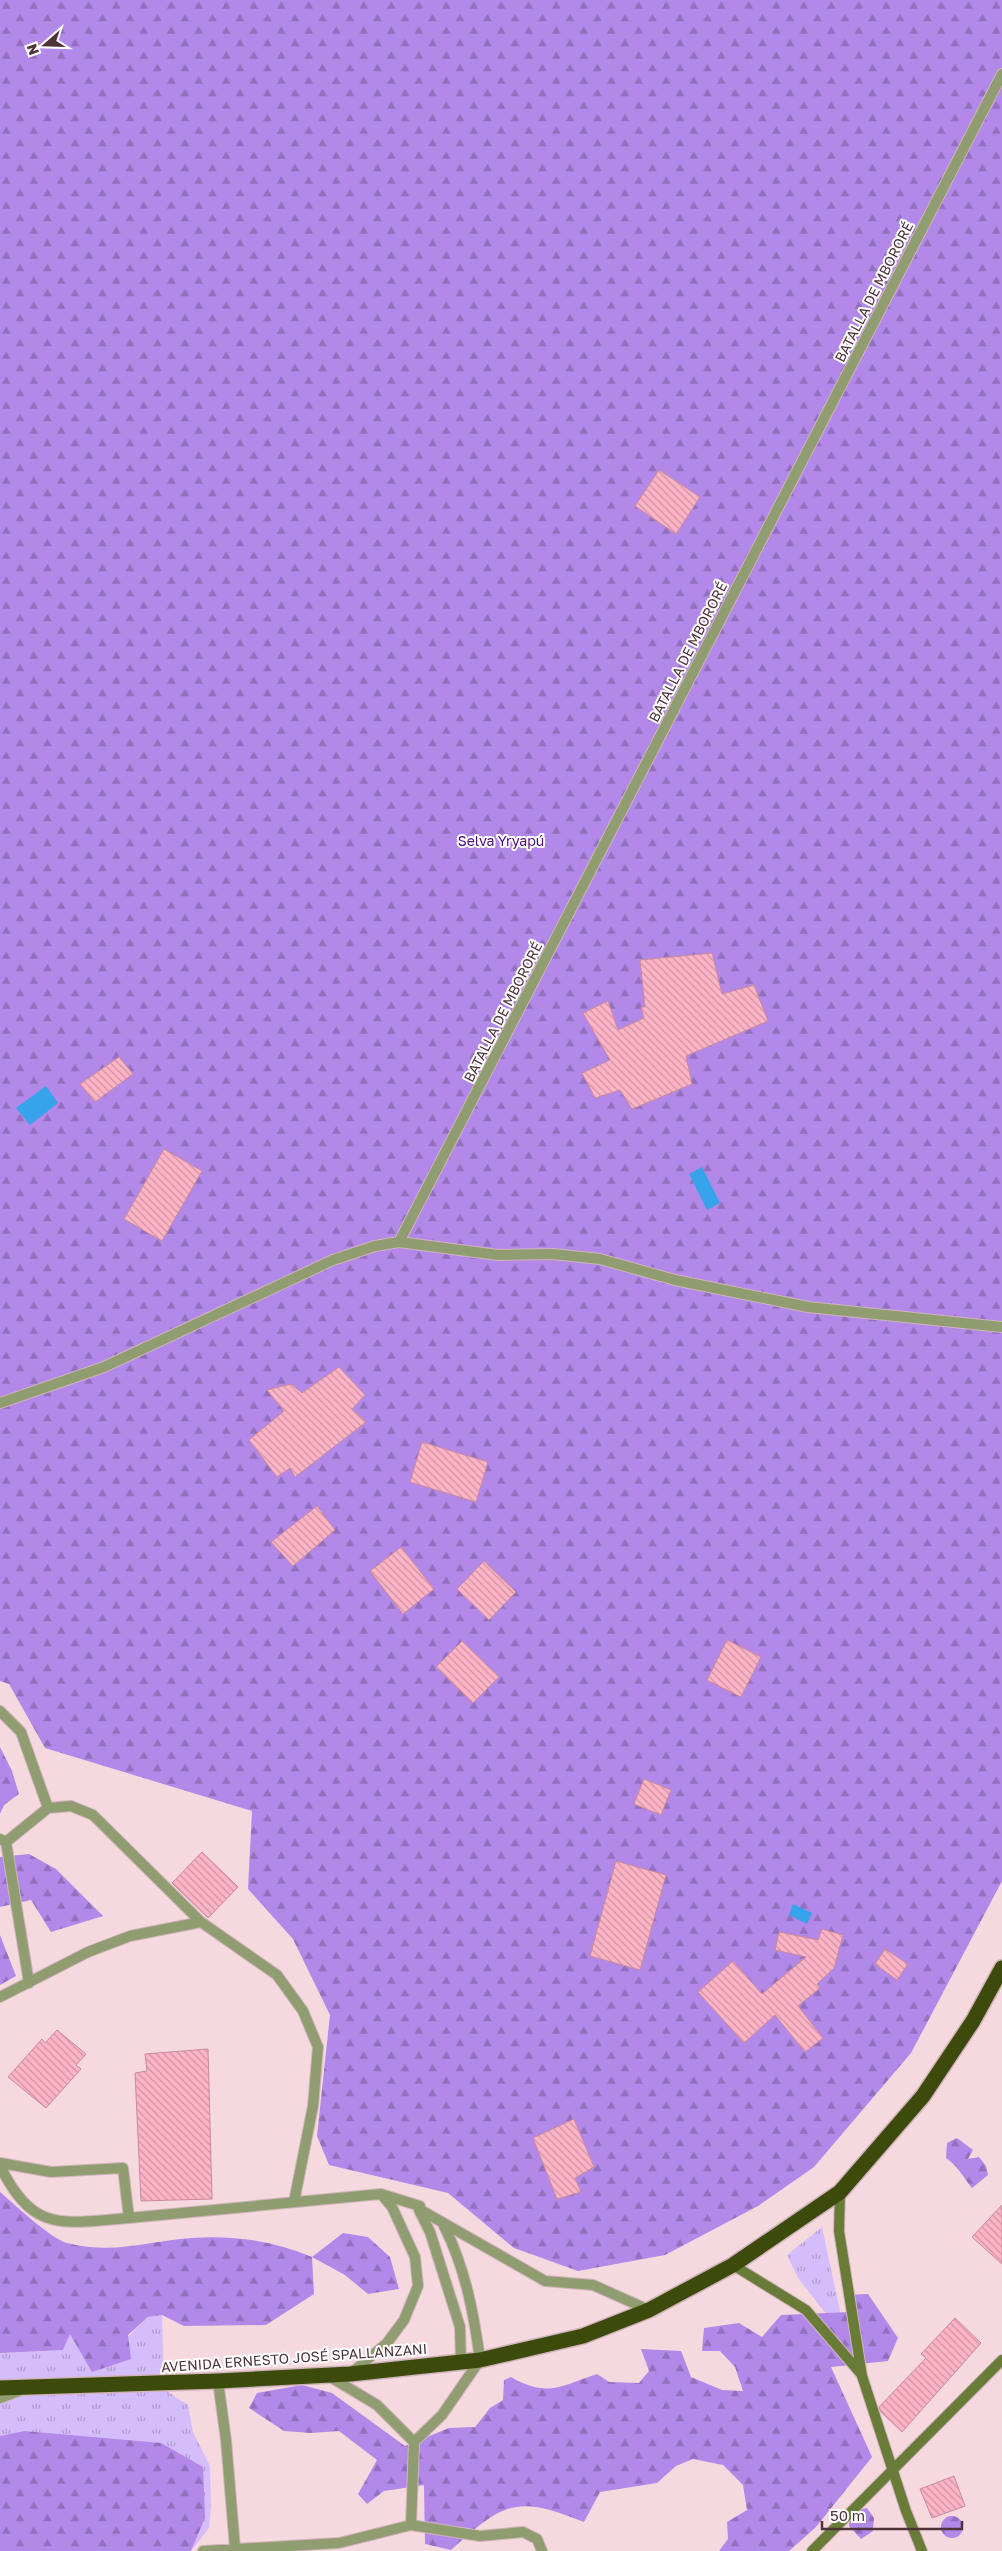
<svg xmlns="http://www.w3.org/2000/svg" width="1002" height="2551" font-family="'Golos Text',sans-serif">
  <defs>
    <pattern id="grass-tufts" width="24" height="20" patternUnits="userSpaceOnUse" patternTransform="scale(1.25)"><rect width="24" height="20" fill="#d5bcfb"/><path d="M3 7l-1-3M5 7V3M7 7l1-3M15 17l-1-3M17 17v-4M19 17l1-3" fill="none" stroke="#af99cc"/></pattern>
    <pattern id="forest-firs" width="22" height="20" patternUnits="userSpaceOnUse" patternTransform="scale(1.25)"><rect width="22" height="20" fill="#b288e9"/><path d="M5 1l3.5 6h-7zM16 11l3.5 6h-7z" fill="#9370be"/></pattern>
    <pattern id="building-back-hatch" width="6" height="6" patternUnits="userSpaceOnUse" patternTransform="scale(1.25)"><rect width="6" height="6" fill="#fcb4c6"/><path d="M-1 5l2 2M0 0l6 6M5-1l2 2" fill="none" stroke="#ce93a2"/></pattern>
  </defs>
  <rect width="100%" height="100%" fill="#f6d9df"/>
  <path fill="url(#grass-tufts)" d="M822 2227 846 2339 798 2278 787 2255Z
    M162 2315 164 2389 188 2405 193 2432 210 2466 211 2506 209 2528 191 2551 205 2518 24 2431 0 2436V2353L63 2350 70 2333 93 2372 148 2317Z"/>
  <path fill="url(#forest-firs)" d="M0 0H1002V1881L911 2053 814 2167 758 2206 665 2255 578 2271 514 2248 448 2193 329 2165 317 2136 330 2015 293 1939 248 1889 252 1811 45 1748 9 1684 0 1681Z
    M0 1747 12 1771 19 1794 4 1805 0 1814Z
    M29 1854 56 1869 103 1916 51 1932 31 1900 0 1907V1857Z
    M0 1935 16 1976 0 1985Z
    M957 2138 973 2150 968 2159 979 2157 986 2166 988 2175 972 2188C963 2177 958 2166 946 2158L947 2143Z
    M0 2192C13 2203 51 2239 67 2243 114 2255 147 2241 192 2238 233 2235 274 2241 312 2257L343 2233 368 2237 390 2257 399 2289 368 2294 345 2275 312 2257 314 2294 266 2325 184 2326 162 2315 148 2317 128 2335 131 2359 92 2372 70 2334 63 2350 0 2353Z
    M868 2294 898 2338 888 2361 831 2367 872 2457 816 2527 789 2551H719L728 2539 727 2522 747 2510 743 2485 723 2465 693 2459 676 2466 657 2483 600 2492 584 2522C516 2494 503 2503 451 2550L425 2544 424 2485 384 2491 367 2504 358 2494 377 2460 339 2431 311 2433 284 2431 249 2408 257 2393 302 2385 332 2393 405 2446 449 2428 475 2427 490 2408 503 2400 504 2380 511 2377C547 2398 561 2386 597 2374L609 2382 639 2383 649 2371 641 2349 681 2351 691 2377 722 2390 743 2391 735 2367 720 2351H702L704 2328 739 2323 762 2337 781 2315 849 2312 845 2295Z
    M24 2431 161 2443 203 2467 205 2518 191 2551H0V2436Z
    M867 2508 874 2518 873 2531 861 2539 849 2526 850 2512Z
    M941 2527a11 11 0 1 1 22 0a11 11 0 1 1-22 0Z"/>
  <path fill="#36a3eb" d="M46 1086 58 1103 30 1125 16 1108Z
    M702 1167 720 1203 707 1210 689 1174Z
    M793 1904 812 1913 807 1924 789 1915Z"/>
  <path fill="url(#building-back-hatch)" stroke="#cb8a9b" d="M659 470 700 497 676 534 635 506Z
    M712 953 722 994 754 985 768 1021 686 1056 692 1084 632 1109 620 1090 595 1098 582 1073 610 1060 583 1013 608 1001 618 1030 644 1018 641 1007H645L640 960Z
    M119 1057 133 1074 95 1102 80 1084Z
    M164 1149 202 1171 162 1241 124 1219Z
    M339 1367 365 1395 352 1409 366 1422 295 1477 290 1468 277 1477 249 1440 284 1411 267 1390 291 1384 302 1393Z
    M422 1442 488 1462 476 1502 410 1482Z
    M317 1506 335 1530 293 1566 271 1542Z
    M401 1547 434 1589 403 1614 370 1571Z
    M484 1561 516 1592 489 1620 457 1589Z
    M727 1640 761 1657 741 1697 707 1680Z
    M462 1641 499 1677 473 1703 436 1667Z
    M644 1779 671 1790 661 1815 634 1804Z
    M202 1852 238 1887 208 1918 172 1883Z
    M616 1861 666 1875 640 1970 590 1956Z
    M822 1929 843 1935 834 1968 817 1984 820 1988 798 2006 823 2038 805 2052 775 2015 744 2043 698 1992 733 1961 762 1994 806 1957 775 1950 779 1932 818 1940Z
    M885 1949 908 1964 897 1980 875 1964Z
    M57 2030 86 2054 76 2065 81 2069 46 2108 8 2077 42 2039 45 2043Z
    M208 2049 212 2199 141 2201 135 2073 147 2071 145 2054Z
    M574 2119 594 2167 575 2178 581 2192 557 2199 533 2138Z
    M1002 2205V2264L972 2237Z
    M955 2318 981 2343 902 2432 881 2412 879 2407 926 2358 921 2354Z
    M954 2476 965 2506 932 2518 920 2489Z"/>
  <g fill="none" stroke-linecap="round" stroke-linejoin="round">
    <defs>
      <path id="lane" d="M0 1711 21 1732 48 1808 71 1806 93 1815 201 1922 277 1975 303 2011 318 2047 313 2106 294 2202
        M0 1839 6 1842 48 1808
        M6 1842 29 1983
        M0 1997 88 1952 130 1936 201 1922
        M0 2163 51 2172 123 2168 129 2218 381 2194 420 2206 419 2209 545 2281 593 2285 649 2310
        M0 2166C34 2234 62 2223 129 2218
        M419 2210 430 2232 460 2327 461 2362
        M350 2374 387 2343 404 2320 418 2286 415 2257 392 2207 382 2195
        M218 2381 226 2440 235 2548
        M0 2398 19 2391
        M414 2442 442 2415 480 2360C474 2314 465 2267 444 2226
        M411 2525 480 2536 523 2532 537 2539 542 2551
        M203 2551 339 2543 411 2525 414 2442 377 2405 327 2375"/>
      <path id="street" d="M399 1242 1002 74
        M0 1403 104 1367 333 1260 375 1246 399 1242 498 1255 553 1254 600 1259 675 1280 808 1307 1002 1327"/>
      <path id="secondary" d="M840 2192 839 2231 862 2376 906 2511 922 2551
        M733 2265 806 2310 862 2375
        M812 2551 1002 2360"/>
      <path id="highway" d="M0 2388 218 2381 350 2374 480 2360 583 2336 649 2310 733 2265 840 2192 923 2096 973 2021 1002 1968"/>
    </defs>
    <use href="#lane" stroke="#d1b4bb" stroke-width="12"/>
    <use href="#street" stroke="#d1b4bb" stroke-width="12"/>
    <use href="#secondary" stroke="#d1b4bb" stroke-width="12"/>
    <use href="#highway" stroke="#d1b4bb" stroke-width="18"/>
    <use href="#lane" stroke="#8f9d71" stroke-width="10"/>
    <use href="#street" stroke="#8f9d71" stroke-width="10"/>
    <use href="#secondary" stroke="#687c37" stroke-width="10"/>
    <use href="#highway" stroke="#3c4b0c" stroke-width="15"/>
  </g>
  <g text-anchor="middle" stroke-width="4" stroke-linejoin="round" paint-order="stroke">
    <g font-size="14" fill="#4f333b" stroke="#fff">
      <text transform="translate(874 292) rotate(-63)" y="5">BATALLA DE MBORORÉ</text>
      <text transform="translate(688 652) rotate(-63)" y="5">BATALLA DE MBORORÉ</text>
      <text transform="translate(503 1012) rotate(-63)" y="5">BATALLA DE MBORORÉ</text>
      <text transform="translate(294 2358) rotate(-4)" y="5">AVENIDA ERNESTO JOSÉ SPALLANZANI</text>
    </g>
    <g font-size="14" fill="#4e0b82" stroke="#fff">
      <text x="501" y="846">Selva Yryapú</text>
    </g>
  </g>
  <g transform="translate(45 45) rotate(250)" stroke="#ffffff" stroke-width="4" paint-order="stroke">
  <path d="M0-4L9 19L0 12L-9 19Z" fill="#4f333b"/>
  <text y="-8" font-size="14" font-weight="bold" text-anchor="middle" fill="#4f333b">N</text>
  </g>
  <path d="M822 2521v8h140v-8" fill="none" stroke="#4f333b" stroke-width="2.5"/>
  <text x="830" y="2521" font-size="15" fill="#4f333b" stroke="#ffffff" stroke-width="4" paint-order="stroke">50 m</text>
</svg>
